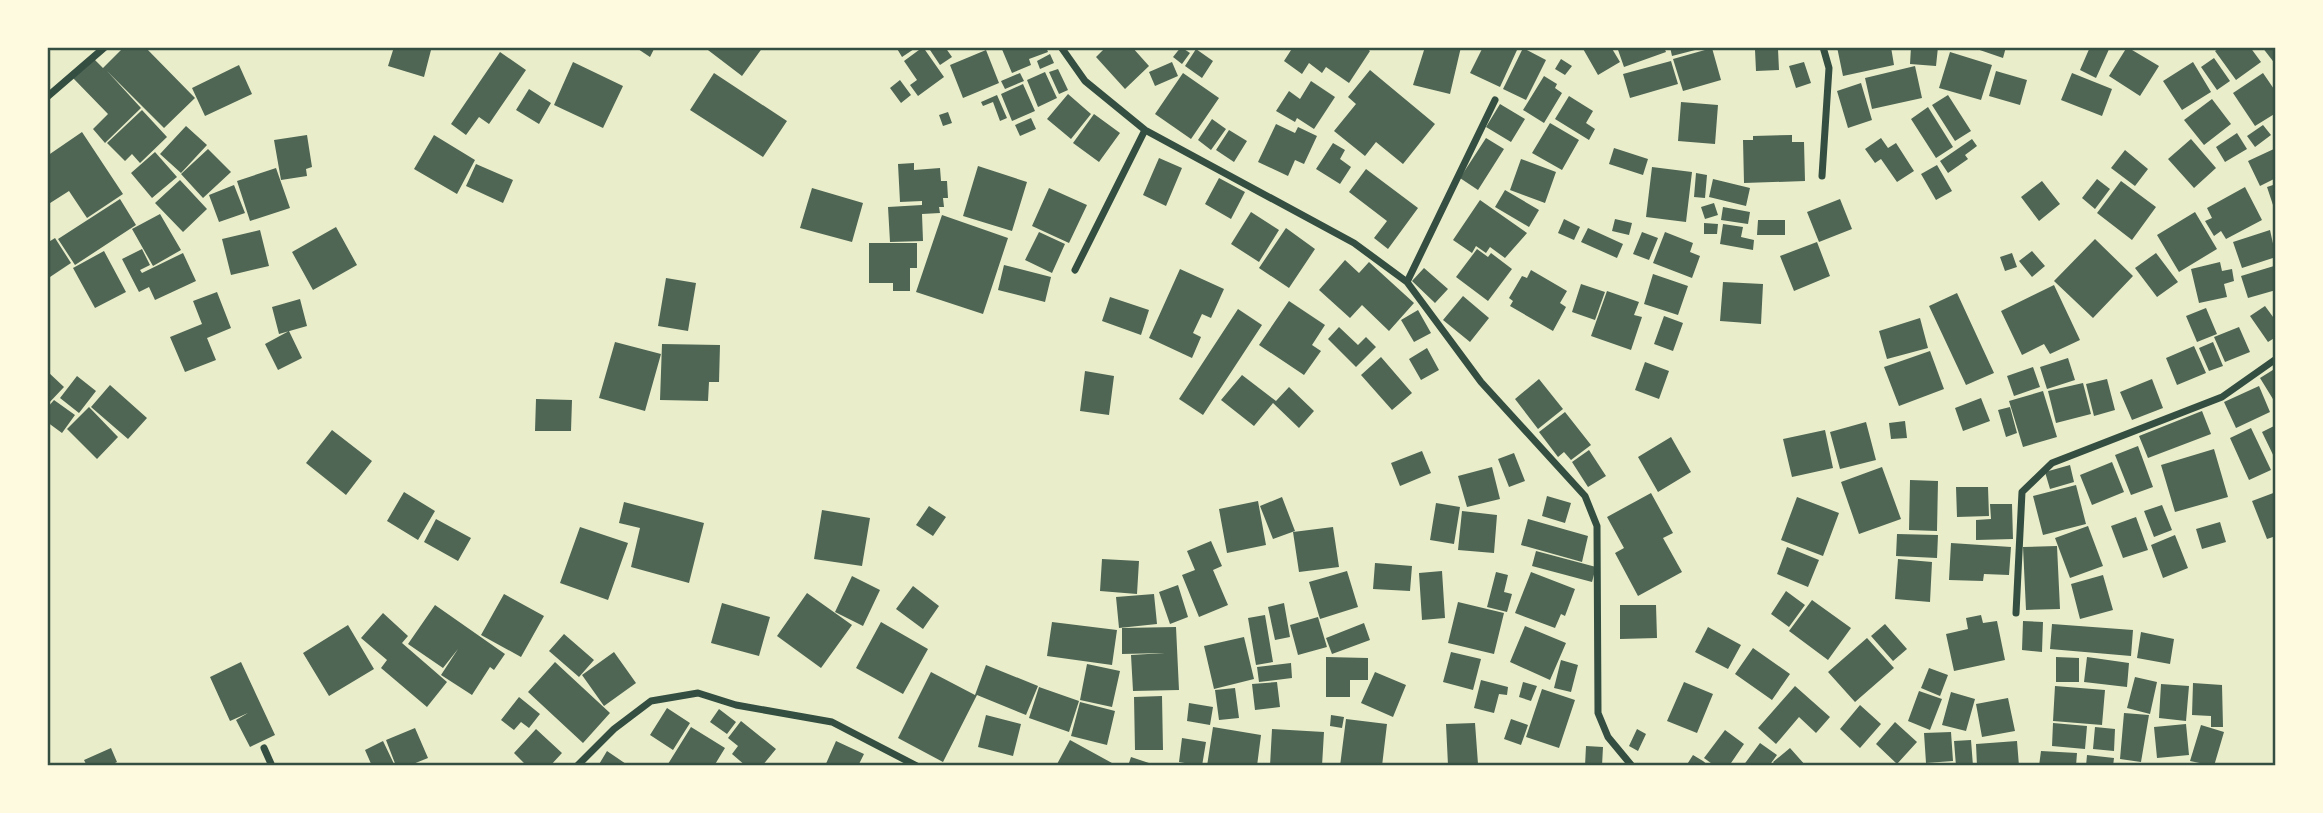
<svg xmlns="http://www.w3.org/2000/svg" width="2323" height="813" font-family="'DM Sans',sans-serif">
  <rect width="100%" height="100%" fill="#e9edc9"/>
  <path fill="#4f6655" d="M124 47H145L195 98 164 128 107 71 141 108 105 143 93 129 108 114 73 78 93 58 103 68Z
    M394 47 431 50 424 77 388 66Z
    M635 47H655L650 57Z
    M704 47H763L742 76Z
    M896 47H917L902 57Z
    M923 47 944 77 918 96 910 85 917 80 904 61Z
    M928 47H945L952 57 940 65Z
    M1001 47H1046L1048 52 1029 59 1031 65 1012 73Z
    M1106 47H1132L1149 66 1125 89 1096 57Z
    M1181 47 1190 53 1182 64 1173 57Z
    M1293 47H1365L1370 51 1349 83 1326 67 1322 73 1309 63 1302 74 1284 61Z
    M1425 47H1461L1450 94 1413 85Z
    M1483 47 1517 50 1500 87 1470 73Z
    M1582 47H1611L1620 62 1598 75Z
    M1617 47H1664L1666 52 1624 67Z
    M1670 47H1703V48L1672 56Z
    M1837 47H1891L1894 65 1843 76Z
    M1911 47H1938L1936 66 1910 64Z
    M1971 47H2006L2003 58Z
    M2090 47H2110L2096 78 2080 70Z
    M2127 47 2159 66 2140 96 2109 76Z
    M2221 47H2250L2261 62 2236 80 2215 51Z
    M2262 47H2276V65Z
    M1523 48 1546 60 1526 100 1503 89Z
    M1712 48 1721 80 1683 91 1673 59Z
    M1196 49 1213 61 1202 78 1185 66Z
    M1778 49 1779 70 1756 71 1755 50Z
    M986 50 999 83 963 98 950 65Z
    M500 52 526 70 489 124 479 117 466 135 451 124Z
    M1950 52 1992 65 1981 100 1939 88Z
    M1050 54 1054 63 1040 69 1037 61Z
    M2214 58 2230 81 2217 90 2201 67Z
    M1561 59 1572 66 1565 75 1555 69Z
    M1671 61 1678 84 1630 98 1623 74Z
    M573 62 623 86 603 128 554 105Z
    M1172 62 1178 76 1155 86 1149 72Z
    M1804 62 1811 83 1796 88 1789 66Z
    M2193 62 2211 92 2182 110 2163 81Z
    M239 65 252 94 205 116 192 88Z
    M1915 66 1922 98 1872 109 1865 78Z
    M1058 69 1068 90 1059 94 1049 72Z
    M1370 70 1435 124 1403 164 1376 142 1365 156 1334 131 1356 104 1348 97Z
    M1996 71 2027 80 2020 105 1989 96Z
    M1045 72 1057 98 1038 107 1027 80Z
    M714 73 787 121 763 157 690 110Z
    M1020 73 1024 81 1005 89 1001 81Z
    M1183 73 1219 98 1191 139 1155 114Z
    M2072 73 2112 89 2102 116 2061 100Z
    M2263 73 2276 92V113L2255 126 2233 93Z
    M1544 76 1557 84 1555 88 1562 93 1544 123 1523 110Z
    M900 80 911 95 901 103 890 88Z
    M1311 81 1335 97 1314 129 1297 118 1295 122 1276 111 1289 91 1300 99Z
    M1861 83 1872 120 1848 128 1837 91Z
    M1023 84 1035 111 1012 121 1001 94Z
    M529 89 551 103 539 124 516 110Z
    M1068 94 1091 114 1071 139 1047 119Z
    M997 95 1007 118 1000 121 993 102 983 106 981 102Z
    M1948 95 1971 131 1955 141 1932 105Z
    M1569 96 1593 111 1586 123 1595 129 1589 140 1555 119Z
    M2212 99 2231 124 2204 145 2184 120Z
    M1681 102 1718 105 1715 144 1678 141Z
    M1500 104 1525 119 1511 142 1486 127Z
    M1928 107 1953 147 1936 158 1911 119Z
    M142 110 167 137 140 163 132 154 125 161 107 143Z
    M948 112 952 123 943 126 939 115Z
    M1094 114 1120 133 1099 162 1073 143Z
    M1031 118 1036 129 1020 136 1015 125Z
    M1212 119 1226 129 1211 150 1198 140Z
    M1550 123 1579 140 1562 170 1532 153Z
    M1276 124 1295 133 1298 127 1317 136 1304 164 1295 160 1288 176 1258 162Z
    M2263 125 2271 135 2255 147 2247 136Z
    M186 126 207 145 181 173 160 154Z
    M1229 130 1247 141 1234 162 1216 150Z
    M82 132 123 194 87 218 69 191 47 205V156Z
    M2237 133 2247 149 2225 162 2216 147Z
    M307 135 312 167 306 169 307 176 281 180 274 140Z
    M434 135 475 160 457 194 414 169Z
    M1792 135V142H1804L1805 181 1744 183 1743 140H1753V136Z
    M1486 138 1504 149 1478 190 1460 178Z
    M1881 138 1888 148 1896 143 1914 171 1897 182 1881 159 1875 163 1865 149Z
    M1972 139 1977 146 1965 155 1968 159 1948 173 1940 161Z
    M2191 139 2216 168 2194 188 2168 159Z
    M1333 143 1345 150 1340 159 1351 167 1340 184 1316 169Z
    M1614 148 1648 159 1643 175 1609 164Z
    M2276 148V178L2260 186 2248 161Z
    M208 149 231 172 203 198 181 174Z
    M2125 150 2148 169 2135 186 2111 168Z
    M155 152 177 177 152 198 131 173Z
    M1159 158 1182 168 1166 206 1143 195Z
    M1521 159 1556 172 1545 203 1510 190Z
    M914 163V170L940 168 941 181H947L948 198H943L944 207H939L940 213 922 214 923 241 890 242 888 207 922 205V201L900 202 898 164Z
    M476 164 513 180 503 203 466 186Z
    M1937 165 1952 191 1936 200 1921 174Z
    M978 166 1027 182 1012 231 963 216Z
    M1652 167 1692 172 1686 222 1646 217Z
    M276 168 290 208 250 221 237 181Z
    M1366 169 1418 208 1388 249 1374 238 1387 221 1349 192Z
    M1696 173 1707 175 1705 198 1694 197Z
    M1219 178 1245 192 1231 219 1205 204Z
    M1713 179 1750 188 1746 206 1709 197Z
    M2097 179 2110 189 2095 209 2082 198Z
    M180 180 207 209 183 232 155 203Z
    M2042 181 2060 204 2039 221 2021 197Z
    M2121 181 2156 207 2132 240 2097 213Z
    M2276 184V211H2275L2267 187Z
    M234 185 245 213 219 222 209 195Z
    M2245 187 2262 220 2226 239 2221 231 2214 236 2205 221 2212 218 2207 208Z
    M812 188 863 203 852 242 800 228Z
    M1049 188 1087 205 1069 243 1032 226Z
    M1505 190 1539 210 1529 227 1495 207Z
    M120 199 136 225 75 265 58 239Z
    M1840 199 1852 229 1819 242 1807 212Z
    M1480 200 1527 233 1505 258 1490 247 1486 253 1476 246 1472 253 1453 240Z
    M1714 203 1718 215 1705 219 1701 207Z
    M1723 207 1750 212 1748 224 1721 220Z
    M1251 212 1279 230 1259 262 1231 244Z
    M2195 212 2217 249 2179 272 2157 235Z
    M160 214 181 250 153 266 132 229Z
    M942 215 1008 238 983 314 916 292Z
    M1564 219 1580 227 1574 240 1558 233Z
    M1615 219 1632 223 1629 235 1612 231Z
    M1758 220H1785V235H1757Z
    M1704 223 1718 224 1717 234H1704Z
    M1723 224 1743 227 1741 237 1754 240 1753 250 1720 244Z
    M336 227 357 265 313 290 292 252Z
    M1286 228 1315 249 1289 288 1259 268Z
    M1588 228 1623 244 1617 258 1581 242Z
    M260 230 269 266 231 275 222 239Z
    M2270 230 2276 257 2242 268 2233 242Z
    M1039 232 1065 244 1052 273 1025 260Z
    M1642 232 1658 238 1649 260 1633 254Z
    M1665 232 1693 243 1690 252 1700 256 1692 278 1653 263Z
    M55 238 71 263 47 279V243Z
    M2095 239 2133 276 2093 318 2054 281Z
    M1817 242 1830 276 1794 291 1780 256Z
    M869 243H917V268H910V291H893V283H869Z
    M142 249 150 265 140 270 142 273 183 253 196 281 155 300 149 287 139 292 122 259Z
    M1477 249 1488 257 1491 253 1512 269 1488 301 1456 277Z
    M104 251 126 292 95 308 73 268Z
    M2032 251 2045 266 2032 277 2019 261Z
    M2012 253 2017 267 2005 271 2000 257Z
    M2156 253 2178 282 2157 297 2135 268Z
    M1345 260 1359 273 1369 262 1414 303 1389 331 1362 305 1350 318 1319 290Z
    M2220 262 2222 271 2232 269 2234 281 2224 284 2227 297 2199 303 2191 269Z
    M1004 265 1051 277 1045 302 998 290Z
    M2274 266 2276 290 2248 298 2241 276Z
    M1424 268 1448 289 1435 303 1412 281Z
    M1180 269 1224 289 1211 318 1202 314 1193 333 1201 337 1192 358 1149 338Z
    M1531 270 1567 291 1560 303 1566 307 1553 331 1510 306 1513 301 1509 298 1522 276 1527 278Z
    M1653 274 1688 286 1678 315 1644 304Z
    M666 278 696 283 688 331 658 326Z
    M1723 282 1763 284 1761 324 1720 321Z
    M1581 284 1605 292 1595 320 1572 312Z
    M2054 285 2080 340 2050 354 2044 344 2022 355 2001 311Z
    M1607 291 1639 302 1634 315 1642 317 1631 350 1591 336Z
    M217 292 231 328 207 338 216 360 185 372 170 337 202 324 193 301Z
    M1957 293 1994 373 1966 385 1929 306Z
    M1463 296 1489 318 1470 342 1443 320Z
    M1110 297 1149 310 1141 335 1102 321Z
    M300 299 307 326 279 334 272 307Z
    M1289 301 1325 325 1312 345 1321 351 1304 375 1259 345Z
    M2265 306 2276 321V337L2268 342 2250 316Z
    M2206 308 2217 334 2197 342 2186 316Z
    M1238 309 1262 325 1203 415 1179 399Z
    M1418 310 1431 333 1414 342 1401 320Z
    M1664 316 1683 323 1673 351 1654 344Z
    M1920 318 1928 348 1887 359 1879 331Z
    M1339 327 1358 345 1366 337 1376 347 1356 367 1328 339Z
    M2239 327 2250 352 2225 362 2214 337Z
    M289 331 302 358 278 370 265 344Z
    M615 342 661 354 645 411 599 398Z
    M2213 342 2223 366 2209 371 2199 348Z
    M662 344 720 345 719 382H709L708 401 660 400Z
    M2194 346 2206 373 2177 385 2166 358Z
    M1427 348 1439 370 1421 380 1409 359Z
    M1930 351 1944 389 1899 406 1884 367Z
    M1381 357 1412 393 1392 410 1361 375Z
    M2068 358 2075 380 2047 389 2040 367Z
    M1645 362 1669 371 1659 399 1635 390Z
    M2033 367 2040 387 2014 396 2007 376Z
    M2276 368V404L2260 378Z
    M47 371 64 387 47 405Z
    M1085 371 1114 376 1109 415 1080 411Z
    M1242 375 1276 401 1289 387 1314 411 1299 428 1273 403 1254 426 1221 400Z
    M77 376 96 391 79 413 60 398Z
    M1539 379 1563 409 1538 429 1515 399Z
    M2107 379 2115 410 2094 416 2086 384Z
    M2152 379 2163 408 2132 420 2120 392Z
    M2083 383 2091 414 2056 423 2048 391Z
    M110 385 147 418 128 439 91 407Z
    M2259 386 2270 412 2236 428 2224 402Z
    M2043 391 2057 437 2023 447 2009 401Z
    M1981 398 1990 421 1963 431 1955 408Z
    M536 399 572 400 571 431H535Z
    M54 400 75 415 62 433 47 422V408Z
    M89 407 118 437 97 459 67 429Z
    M2010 407 2017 433 2006 437 1998 410Z
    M2202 411 2211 434 2148 458 2139 436Z
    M1565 412 1591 445 1571 460 1564 452 1558 457 1539 432Z
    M1905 421 1907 438 1891 439 1889 423Z
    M1866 422 1876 460 1840 469 1830 432Z
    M2276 425V461L2262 432Z
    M2251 428 2271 470 2249 480 2230 438Z
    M332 430 372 461 346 495 306 463Z
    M1825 430 1833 468 1792 477 1783 439Z
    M1671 437 1691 472 1658 492 1638 457Z
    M2138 446 2153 487 2131 495 2115 455Z
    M2214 449 2228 497 2175 512 2161 465Z
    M1589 450 1606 476 1588 487 1572 462Z
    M1422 451 1431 473 1400 486 1391 463Z
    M1514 453 1525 481 1509 487 1498 459Z
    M2112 462 2124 492 2092 505 2080 475Z
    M2070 465 2074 482 2050 489 2045 472Z
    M1492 467 1500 499 1467 507 1458 476Z
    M1882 467 1901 519 1859 534 1841 482Z
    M1910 480 1938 481 1937 531 1909 530Z
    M2076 485 2086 524 2043 535 2033 496Z
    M1956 487H1988L1989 516 1957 517Z
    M404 492 435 511 418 540 387 521Z
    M2276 492V536L2267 539 2252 501Z
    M1651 493 1673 533 1663 538 1682 572 1638 596 1615 553 1624 548 1607 517Z
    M1547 496 1571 503 1565 523 1542 516Z
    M1282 497 1295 531 1273 539 1260 506Z
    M1797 497 1839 513 1823 556 1781 540Z
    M1258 501 1266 545 1227 553 1219 509Z
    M624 502 704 523 689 583 631 567 640 528 619 523Z
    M1436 503 1460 507 1454 544 1430 540Z
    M1990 504H2012L2013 539 1976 540V520L1991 519Z
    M2162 505 2172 530 2154 537 2144 511Z
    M929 506 946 517 933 536 916 525Z
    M822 510 870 518 862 566 814 559Z
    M1462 511 1497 515 1494 553 1458 550Z
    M2136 517 2148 550 2123 558 2111 526Z
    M436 519 471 538 458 561 424 542Z
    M1528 519 1588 536 1582 562 1521 545Z
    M2220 522 2226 542 2202 549 2196 529Z
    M2088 526 2103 566 2070 578 2055 538Z
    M580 527 628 543 608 600 560 583Z
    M1333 527 1339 567 1299 572 1293 532Z
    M1897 534 1938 535 1937 558 1896 556Z
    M2175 535 2188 568 2163 578 2151 545Z
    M1211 541 1222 566 1213 570 1228 605 1199 617 1182 575 1195 570 1187 551Z
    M1951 543 2011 547 2009 575 1984 574 1983 581 1949 580Z
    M2057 546 2060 609 2026 610 2023 547Z
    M1787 547 1819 560 1808 587 1777 574Z
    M1536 551 1596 567 1592 582 1532 566Z
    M1102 559 1139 561 1137 594 1100 591Z
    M1898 559 1932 562 1930 602 1895 599Z
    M1375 563 1412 566 1410 591 1373 589Z
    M1347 571 1358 607 1320 619 1309 582Z
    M1442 571 1445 618 1422 620 1419 573Z
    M1496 572 1508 575 1504 592 1512 594 1507 612 1487 607Z
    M1531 572 1575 589 1565 616 1561 614 1555 628 1515 613Z
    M2103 575 2113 610 2080 619 2071 584Z
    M852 576 880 590 863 626 835 612Z
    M1178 585 1188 617 1170 624 1159 592Z
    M913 586 939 606 923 629 896 609Z
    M1786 591 1805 605 1789 627 1771 614Z
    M807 593 852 625 821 668 777 636Z
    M504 594 544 616 521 657 481 635Z
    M1154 594 1157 624 1119 628 1116 597Z
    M1812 600 1851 628 1828 660 1789 631Z
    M1458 602 1504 613 1494 654 1448 643Z
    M722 603 770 617 759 656 711 643Z
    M1284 603 1290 637 1275 640 1268 607Z
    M435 605 505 654 494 670 490 667 472 695 441 675 458 649 443 668 408 644Z
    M1620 605H1656L1657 638 1620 639Z
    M383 613 408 636 402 643 447 682 427 707 381 668 387 660 361 638Z
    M1265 615 1273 662 1256 665 1248 618Z
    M1981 615 1983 623 1997 621 2005 660 1954 671 1946 634 1968 629 1966 618Z
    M1318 617 1327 647 1298 655 1290 625Z
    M2023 621 2043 622 2042 652 2022 650Z
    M881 622 928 649 903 694 856 668Z
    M1052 622 1117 630 1112 665 1047 656Z
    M1364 623 1370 640 1332 654 1326 638Z
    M1885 624 1907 649 1893 661 1871 636Z
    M2052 624 2133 630 2131 656 2050 649Z
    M348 625 374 669 329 696 303 653Z
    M1525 626 1566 643 1550 680 1510 662Z
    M1176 627 1179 690 1133 691 1131 655 1165 653 1122 654V628Z
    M1708 627 1741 645 1728 669 1695 652Z
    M2141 632 2174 639 2170 664 2137 658Z
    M564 634 594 660 579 677 549 651Z
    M1244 637 1254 679 1214 689 1204 646Z
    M1867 638 1894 668 1855 702 1828 672Z
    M1753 648 1790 674 1772 700 1735 674Z
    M614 652 636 683 604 706 582 675Z
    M1451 652 1481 659 1473 690 1443 682Z
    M1326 657 1368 658V680H1350V697H1326Z
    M2056 657 2079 658V682H2056Z
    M2087 657 2129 663 2127 687 2084 682Z
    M1561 660 1578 665 1571 692 1554 688Z
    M241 662 275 735 250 747 236 720 248 713 230 721 210 677Z
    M555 662 610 713 583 743 528 692Z
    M1291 663 1292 678 1259 682 1257 667Z
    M1087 664 1120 671 1112 707 1080 700Z
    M986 665 1038 686 1026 715 977 695 943 762 898 738 931 672 975 695Z
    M1929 668 1948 675 1940 696 1921 688Z
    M1375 672 1406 685 1393 717 1361 703Z
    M2135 677 2157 682 2150 714 2127 708Z
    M1481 680 1508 687 1507 695 1499 694 1494 713 1474 708Z
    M1277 682 1280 707 1255 710 1252 684Z
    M1523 682 1537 686 1531 701 1519 697Z
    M1684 682 1713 694 1697 733 1667 721Z
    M2193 683 2222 685 2223 727H2211V716L2192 715Z
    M2161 684 2189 686 2186 721 2159 718Z
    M1795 686 1830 717 1816 733 1799 717 1776 744 1758 728Z
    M2055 686 2105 690 2102 725 2053 721Z
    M1039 687 1079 701 1069 732 1029 718Z
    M1235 688 1239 718 1219 720 1215 690Z
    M1542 689 1575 700 1559 748 1526 737Z
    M1919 691 1942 699 1930 730 1908 721Z
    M1951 692 1975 699 1966 731 1942 725Z
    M1162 696 1163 750H1135L1134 697Z
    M519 697 540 714 529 728 521 722 514 730 501 720Z
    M2008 698 2015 731 1982 737 1976 704Z
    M1080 702 1115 711 1107 745 1071 736Z
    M1189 703 1213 707 1210 725 1187 721Z
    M1860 705 1881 724 1860 748 1840 729Z
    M667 708 690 723 673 750 650 735Z
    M719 709 736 722 727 734 710 722Z
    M2124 713 2149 715 2141 762 2120 759Z
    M986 715 1021 724 1013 756 978 747Z
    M1331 715 1344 717 1342 728 1330 726Z
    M1346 719 1387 724 1382 766H1340Z
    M1511 719 1528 725 1521 745 1504 739Z
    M741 721 776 749 762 766H746L732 754 738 746 728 738Z
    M1895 722 1917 742 1897 764 1876 744Z
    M1475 723 1478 764 1448 765 1446 724Z
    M2053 723 2087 726 2085 749 2052 746Z
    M2186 724 2189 755 2157 758 2154 727Z
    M2201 725 2224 732 2214 766 2190 761Z
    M691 727 725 748 714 766 668 764Z
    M1213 727 1261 735 1257 766H1207Z
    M2095 727 2115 729 2114 751 2093 749Z
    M415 728 428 758 408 766H396L386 740Z
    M536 729 562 753 550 766H527L514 753Z
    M1272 729 1324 732 1322 766H1270Z
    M1637 729 1646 734 1638 751 1629 746Z
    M1725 730 1744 744 1729 766H1715L1704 758Z
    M1951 732 1953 761 1926 763 1924 733Z
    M1182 738 1206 742 1202 766 1179 762Z
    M1070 740 1112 763 1111 766H1056Z
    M1971 740 1973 766H1956L1954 741Z
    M383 741 395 766H372L365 750Z
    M836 741 864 754 858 766H825Z
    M2017 741 2019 766H1977L1976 744Z
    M1760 743 1777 755 1769 766H1743Z
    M1586 746 1603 747 1602 766H1585Z
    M111 748 117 762 109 766H87L84 760Z
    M1790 748 1806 766H1776L1773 762Z
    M607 751 629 766H598Z
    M2041 751 2077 753 2076 766H2039Z
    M1693 755 1703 761 1709 766H1686Z
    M2087 755 2114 758 2113 766H2086Z
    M1131 757 1155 765V766H1128Z"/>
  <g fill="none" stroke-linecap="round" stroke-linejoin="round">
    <path stroke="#344e41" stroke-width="7" d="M1061 47 1085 81 1145 130 1354 243 1407 282 1481 382 1585 496 1597 526 1598 713 1608 737 1632 766
      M47 97 105 47
      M1822 176 1829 68 1823 47
      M1075 270 1145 130
      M1407 282 1495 100
      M2016 613 2022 492 2052 463 2222 397 2276 359
      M264 748 272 766
      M577 766 614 729 651 701 698 693 736 705 832 722 917 766"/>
  </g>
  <rect width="2323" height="813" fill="none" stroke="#fefae0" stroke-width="98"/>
  <rect x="49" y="49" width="2225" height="715" fill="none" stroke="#344e41" stroke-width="2.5"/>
</svg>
